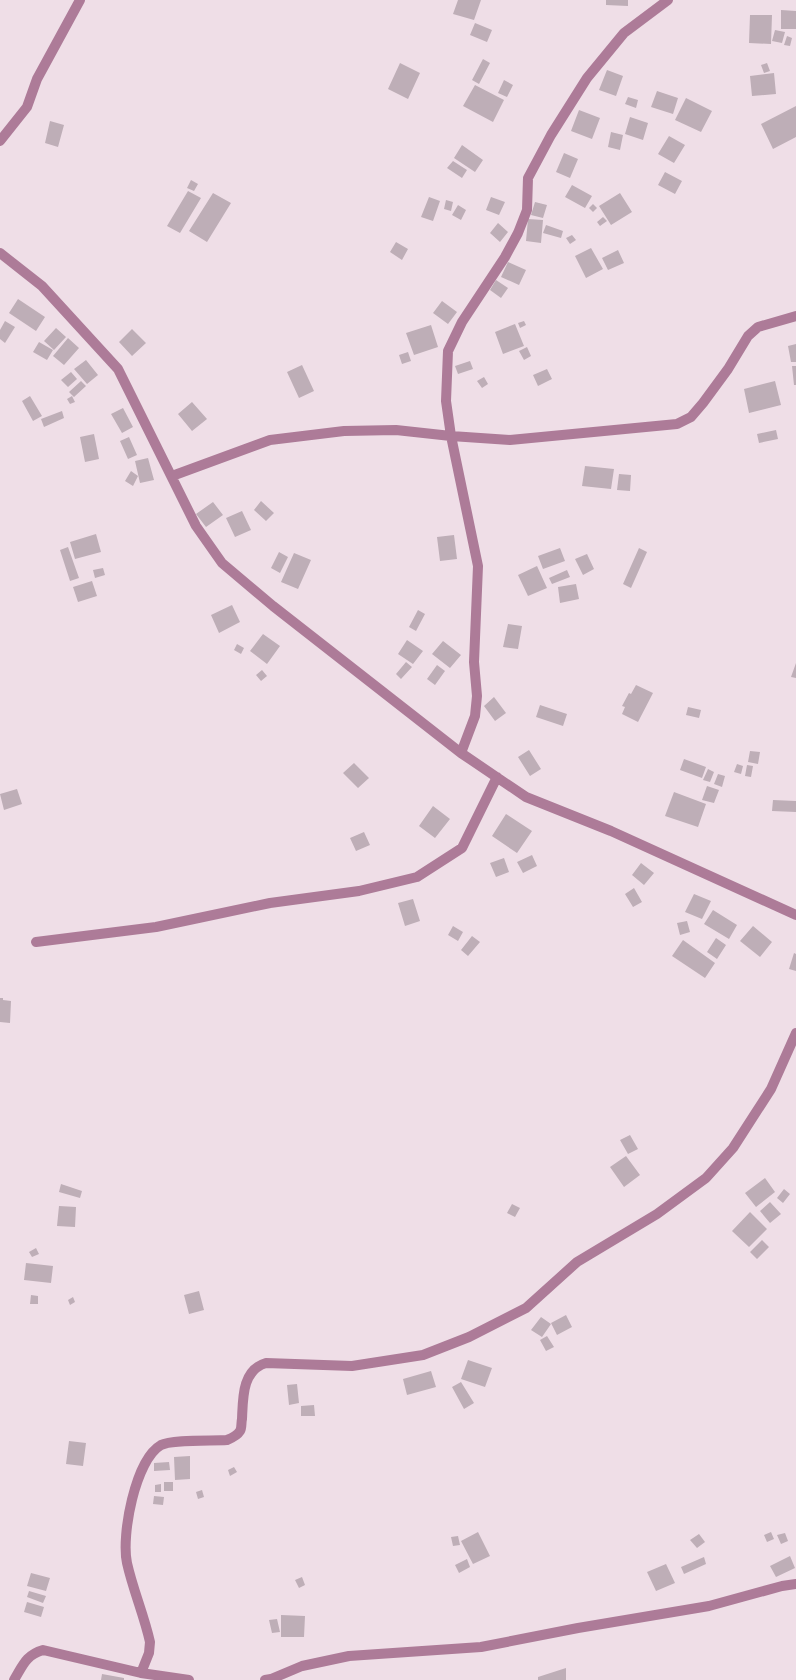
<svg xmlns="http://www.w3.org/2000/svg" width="796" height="1680" font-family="'Archivo Narrow',sans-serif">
  <rect width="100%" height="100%" fill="#efdee7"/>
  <path fill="#beaeb7" d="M458 0H481L474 20 453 14Z
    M606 0H628V6L606 5Z
    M781 10 796 11V29H781Z
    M750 15H772L771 44 749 43Z
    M475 23 492 30 487 42 470 35Z
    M775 30 785 32 782 43 772 41Z
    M787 36 792 38 790 46 784 45Z
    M483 59 490 63 479 84 472 80Z
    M400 63 420 73 408 99 388 89Z
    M767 63 770 71 764 73 761 65Z
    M607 70 623 76 616 96 599 90Z
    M774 73 776 94 752 96 750 76Z
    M504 80 513 85 507 97 498 93Z
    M475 85 504 100 493 122 463 106Z
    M657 91 678 98 673 114 651 107Z
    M628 97 638 100 636 108 625 104Z
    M686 98 712 111 701 132 675 120Z
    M796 106V137L773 149 761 124Z
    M579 110 600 118 592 139 571 131Z
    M630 117 648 123 643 140 625 134Z
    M50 121 64 125 58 147 45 143Z
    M611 132 623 135 620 150 608 147Z
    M669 136 685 145 674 163 658 154Z
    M462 145 483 160 475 172 454 158Z
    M564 153 578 159 570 178 556 172Z
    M453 161 467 170 462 178 447 168Z
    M665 172 682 181 675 194 658 185Z
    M191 180 198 184 194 191 187 188Z
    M572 185 592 196 585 208 565 197Z
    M188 191 201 198 180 233 167 226Z
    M213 193 231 203 207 242 189 231Z
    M620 193 632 212 611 225 599 206Z
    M429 197 440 201 433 221 421 217Z
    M491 197 505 202 499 215 486 210Z
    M446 200 453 202 451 211 444 209Z
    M535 202 547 205 543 218 531 215Z
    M593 204 597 208 593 212 589 208Z
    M458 205 466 210 461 220 452 215Z
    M603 217 607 221 600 226 597 222Z
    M528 219 543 220 541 243 526 241Z
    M498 223 508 232 500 242 490 233Z
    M546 225 563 231 561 238 543 233Z
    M572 235 576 240 570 244 566 238Z
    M396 242 408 249 402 260 390 252Z
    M591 248 603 269 586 278 575 256Z
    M618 250 624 263 608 270 602 258Z
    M508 262 526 270 519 285 501 277Z
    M496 280 508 288 501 298 490 290Z
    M18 299 45 317 36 331 9 313Z
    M442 301 457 312 448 324 433 313Z
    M5 321 15 327 5 343 0 339V330Z
    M524 321 526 325 520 328 518 323Z
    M515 324 524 346 503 354 495 332Z
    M431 325 438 347 414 355 406 333Z
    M56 328 66 337 54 350 44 341Z
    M132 329 146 343 132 356 119 342Z
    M68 338 79 348 64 365 53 356Z
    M39 342 53 350 47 360 33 352Z
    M796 344V362H791L788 346Z
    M527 347 531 356 524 360 519 351Z
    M408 352 411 361 402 364 399 355Z
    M86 360 98 375 87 384 74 369Z
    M470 361 473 369 458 374 455 366Z
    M302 365 314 391 299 398 287 372Z
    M792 366H796V385H794Z
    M547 369 552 379 538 386 533 375Z
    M71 372 77 379 68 387 61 380Z
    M484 377 488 384 482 388 477 381Z
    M81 381 86 386 74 397 69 392Z
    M775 381 781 405 749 413 744 389Z
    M30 396 42 416 33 421 22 401Z
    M72 396 75 402 70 404 67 399Z
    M192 402 207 419 192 431 178 414Z
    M123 408 133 427 122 433 111 414Z
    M62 411 64 418 44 427 41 419Z
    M776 430 778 439 759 443 757 434Z
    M94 434 99 459 85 462 80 437Z
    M129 437 137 455 128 459 120 441Z
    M148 458 154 480 140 483 135 461Z
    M585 466 614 469 611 489 582 486Z
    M131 471 138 476 133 486 125 481Z
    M619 474 631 475 630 491 617 490Z
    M261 501 274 513 266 521 254 510Z
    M213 502 223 515 206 527 196 514Z
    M242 511 251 530 235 537 226 518Z
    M96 534 101 552 75 559 70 542Z
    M454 535 457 559 440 561 437 537Z
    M68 547 79 578 70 581 60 550Z
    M560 548 565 561 543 569 538 556Z
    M639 548 647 552 631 588 623 584Z
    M279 552 288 557 280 573 271 568Z
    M294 553 311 560 298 589 281 582Z
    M587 554 594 569 583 575 575 559Z
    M537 566 547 588 528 596 518 575Z
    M103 568 105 575 95 578 93 570Z
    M567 570 570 577 552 584 549 578Z
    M92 581 97 596 78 602 73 587Z
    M576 584 579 599 560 603 558 587Z
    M232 605 240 622 219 633 211 615Z
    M418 610 425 614 416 631 409 627Z
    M508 624 522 626 518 649 503 647Z
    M263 634 280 646 267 664 250 651Z
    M407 640 423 651 413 664 398 654Z
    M443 641 461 655 450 668 432 654Z
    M237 644 244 648 241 654 234 650Z
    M406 662 412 667 401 679 396 674Z
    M796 663V678L791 677Z
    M437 665 445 671 435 685 427 679Z
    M262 670 267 676 261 681 256 675Z
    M636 685 653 693 638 722 622 714 625 707 622 706 629 693 631 694Z
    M494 697 506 713 495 721 484 706Z
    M540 705 567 714 563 726 536 717Z
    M688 707 701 710 699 718 686 715Z
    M529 750 541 769 530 776 518 757Z
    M750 751 760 752 758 764 748 762Z
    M684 759 706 767 702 778 680 770Z
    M354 763 369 778 358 788 343 773Z
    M737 764 743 766 741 774 734 772Z
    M747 765 753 766 751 777 745 776Z
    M708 769 714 772 710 782 703 780Z
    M718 774 725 776 722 787 714 784Z
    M707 786 719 790 714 803 702 800Z
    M17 789 22 804 4 810 0 794Z
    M674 792 706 804 698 827 665 816Z
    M773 800 796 801V812L772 811Z
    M433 806 450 819 435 838 419 826Z
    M506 814 532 831 517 853 492 836Z
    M364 832 370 845 356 851 350 838Z
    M532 855 537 866 523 873 517 862Z
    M504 858 509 872 496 877 490 863Z
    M641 863 654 873 644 885 632 875Z
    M634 888 642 902 633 907 625 894Z
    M694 894 711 901 702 919 685 912Z
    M413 899 420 921 405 926 398 903Z
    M713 910 737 925 729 939 704 924Z
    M687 921 690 932 680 935 677 923Z
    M453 926 463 932 458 941 448 935Z
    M753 926 772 942 760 957 740 941Z
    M472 936 480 942 468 956 461 950Z
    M716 938 726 945 717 959 707 952Z
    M683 940 715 963 705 978 672 956Z
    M794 953 796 954V971L789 969Z
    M0 998H3V1000L11 1001 10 1023 0 1022Z
    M630 1135 638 1149 628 1154 620 1140Z
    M626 1156 640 1175 624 1187 610 1167Z
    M765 1178 775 1192 756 1207 745 1193Z
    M61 1184 82 1191 80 1198 59 1192Z
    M784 1189 790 1194 783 1203 777 1198Z
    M770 1202 781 1214 770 1223 760 1211Z
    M512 1204 520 1208 515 1217 507 1213Z
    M59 1206 76 1207 75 1227 57 1226Z
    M750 1212 767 1229 749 1247 732 1231Z
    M762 1240 769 1247 757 1259 750 1252Z
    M36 1248 39 1254 32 1257 29 1252Z
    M26 1263 53 1266 51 1283 24 1280Z
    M199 1291 204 1310 189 1314 184 1295Z
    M31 1295 38 1296V1304H30Z
    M73 1297 75 1302 70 1305 68 1300Z
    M566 1315 572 1327 557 1335 551 1323Z
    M541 1317 551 1324 542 1337 531 1330Z
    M547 1336 554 1347 546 1351 540 1340Z
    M468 1360 492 1368 485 1387 461 1379Z
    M431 1371 436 1387 407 1395 403 1379Z
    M461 1382 474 1403 464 1409 452 1387Z
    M297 1384 299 1403 289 1405 287 1385Z
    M314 1405 315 1416H301V1406Z
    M69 1441 86 1443 83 1466 66 1464Z
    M190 1456V1479L175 1480 174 1457Z
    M169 1462 170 1470 154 1471V1463Z
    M234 1467 237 1472 230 1476 228 1470Z
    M164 1482H173V1491H164Z
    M161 1484V1492H155V1485Z
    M202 1490 204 1497 198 1499 196 1492Z
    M154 1496 164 1497 163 1505 153 1504Z
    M478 1532 490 1556 473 1564 461 1541Z
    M771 1532 774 1539 767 1542 764 1535Z
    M785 1533 788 1541 781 1544 777 1535Z
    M699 1534 705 1542 697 1548 690 1540Z
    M458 1536 460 1545 453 1546 451 1537Z
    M790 1556 795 1568 776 1577 770 1566Z
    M704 1557 706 1564 684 1574 681 1567Z
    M467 1559 470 1567 459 1573 455 1565Z
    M666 1564 675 1583 656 1591 647 1572Z
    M31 1573 50 1578 46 1591 27 1586Z
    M302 1577 305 1585 299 1588 295 1580Z
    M29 1591 46 1596 43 1603 27 1597Z
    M27 1602 44 1607 41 1617 24 1612Z
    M281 1615 305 1616 304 1637H281Z
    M277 1619 280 1632 272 1633 269 1620Z
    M566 1668V1680H538V1677Z
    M102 1674 124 1678V1680H101Z"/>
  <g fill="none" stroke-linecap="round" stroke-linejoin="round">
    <path stroke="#ad7b98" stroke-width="10" d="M668 0 624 33 587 78 551 135 528 178 527 210 518 233 505 257 462 322 448 351 446 401 451 436 510 440 677 424 691 417 703 403 728 369 748 336 758 327 796 316
      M0 141 27 107 37 79 80 0
      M0 253 42 286 118 369 196 526 222 563 273 606 461 753 526 797 611 831 796 915
      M172 476 270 440 344 431 396 430 451 436 478 566 474 662 477 696 475 716 461 753
      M36 942 156 927 270 903 359 891 417 877 462 848 497 777
      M141 1673 149 1653 150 1642C144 1615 133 1590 127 1563 121 1536 135 1460 161 1445 172 1439 212 1441 227 1440 232 1438 237 1436 240 1431 242 1428 241 1423 242 1419 243 1398 242 1370 266 1363L352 1366 423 1355 469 1337 526 1308 577 1262 657 1214 706 1178 733 1148 771 1089 796 1033
      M14 1680C23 1665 26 1655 43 1650L141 1673 189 1680
      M265 1680 271 1679 302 1666 349 1656 481 1647 578 1628 709 1606 782 1586 796 1584"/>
  </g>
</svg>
